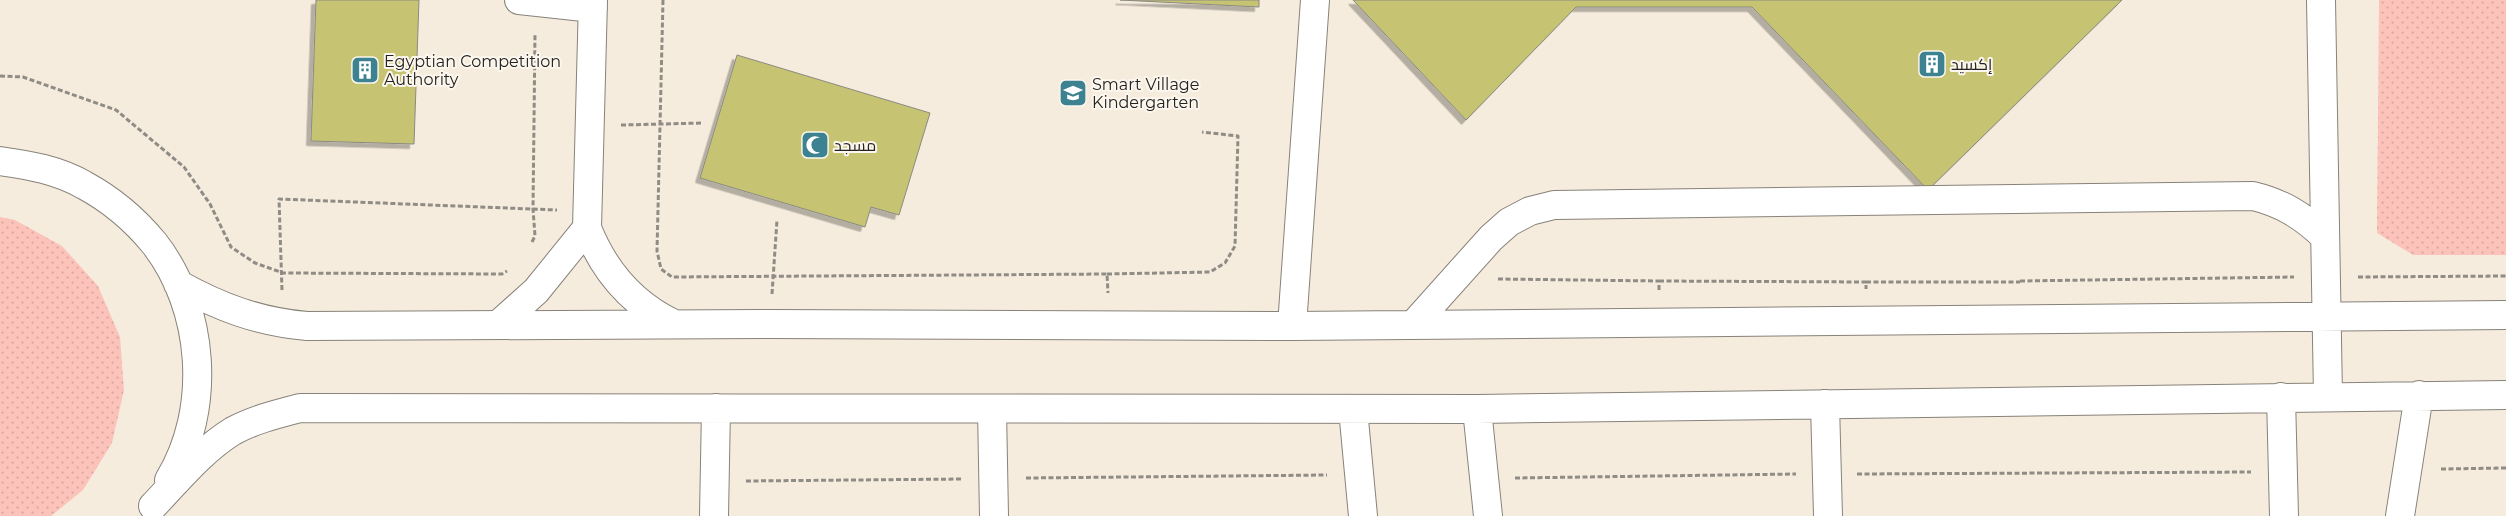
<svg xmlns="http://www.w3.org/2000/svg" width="2506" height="516" font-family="Montserrat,Cairo,sans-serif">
  <defs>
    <pattern id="garden-dots" width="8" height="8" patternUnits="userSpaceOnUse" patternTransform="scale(1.25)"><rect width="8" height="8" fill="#fcc3bb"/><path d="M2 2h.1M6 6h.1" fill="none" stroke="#d8a7a0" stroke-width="1.8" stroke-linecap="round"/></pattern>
    <filter id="shadow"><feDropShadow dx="-4.5" dy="4.5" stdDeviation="0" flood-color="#0004"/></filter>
  </defs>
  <rect width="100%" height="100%" fill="#fcf7ee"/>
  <path fill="#f6ecdd" d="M0 0H2506V516H0Z"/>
  <path fill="url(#garden-dots)" d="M2379 0H2506V255H2413L2377 233Z
    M0 217 15 220 62 246 98 286 120 337 124 390 112 443 83 490 51 516H0Z"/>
  <path fill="#c6c372" stroke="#8a8a82" filter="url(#shadow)" d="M316 0H419L414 144 311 141Z
    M1120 0H1259V7Z
    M1353 0H2122L1928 190 1752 7H1576L1466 120Z
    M737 55 930 113 899 215 871 207 865 227 700 178Z"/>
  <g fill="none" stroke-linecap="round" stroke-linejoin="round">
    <defs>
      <path id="minor" d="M519 0 593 8
        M593 0 587 228C604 271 632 304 674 324
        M2321 0 2328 396
        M0 161C29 165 58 170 84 185 110 199 135 220 154 243 205 308 212 410 169 480
        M178 284C219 307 259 322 307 326L769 324 1292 326 2506 315
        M499 324 536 291 587 228
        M1413 325 1491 238 1509 222 1530 211 1554 205 2253 196C2282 203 2303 216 2324 236
        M1292 326 1315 0
        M2281 397 2284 516
        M1825 404 1828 516
        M992 409 994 516
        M1353 409 1363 516
        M1477 409 1488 516
        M153 506C178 480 202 450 233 431 253 420 277 414 300 408L1477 409 2506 395
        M714 516 716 408
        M2400 516 2419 395"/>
    </defs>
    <use href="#minor" stroke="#87827a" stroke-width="30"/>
    <path stroke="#8f8c86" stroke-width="3" stroke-dasharray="5 2.5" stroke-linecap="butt" d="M663 0 657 251 661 269 672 277 1107 274 1108 293
      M0 76 23 77 116 110 184 167 210 204 231 247 255 263 283 273 502 274 507 271
      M621 125 703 123
      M532 242 535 236 533 209 535 34
      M1107 274 1210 272 1225 263 1235 246 1238 136 1202 132
      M2358 277 2506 276
      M1498 279 1659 281V291
      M1659 281 1866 282V289
      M2020 281 2294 277
      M1866 282H2020
      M282 290 279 199 557 210
      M772 294 777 220
      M2441 469 2506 468
      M1857 474 2251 472
      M1026 478 1327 475
      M1515 478 1796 474
      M746 481 962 479"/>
    <use href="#minor" stroke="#fff" stroke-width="28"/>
  </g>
  <defs>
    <symbol id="building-square" viewBox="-11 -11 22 22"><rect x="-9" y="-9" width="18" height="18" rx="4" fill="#3d8290" stroke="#fcf7ee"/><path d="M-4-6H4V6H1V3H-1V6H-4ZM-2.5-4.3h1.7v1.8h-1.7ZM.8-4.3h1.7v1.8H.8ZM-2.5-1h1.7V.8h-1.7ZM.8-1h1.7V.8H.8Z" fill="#fff"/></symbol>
    <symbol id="school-square" viewBox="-11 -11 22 22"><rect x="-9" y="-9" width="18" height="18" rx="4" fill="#3d8290" stroke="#fcf7ee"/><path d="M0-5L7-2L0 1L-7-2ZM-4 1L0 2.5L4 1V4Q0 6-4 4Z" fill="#fff"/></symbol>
    <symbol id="mosque-square" viewBox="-11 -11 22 22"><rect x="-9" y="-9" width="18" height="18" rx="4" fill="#3d8290" stroke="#fcf7ee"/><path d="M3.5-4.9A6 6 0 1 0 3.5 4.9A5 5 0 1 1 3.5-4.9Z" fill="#fff"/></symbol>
  </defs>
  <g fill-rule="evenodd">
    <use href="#building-square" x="1916" y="48" width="32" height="32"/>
    <use href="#building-square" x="349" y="54" width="32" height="32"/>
    <use href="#school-square" x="1057" y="77" width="32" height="32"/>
    <use href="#mosque-square" x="799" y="129" width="32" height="32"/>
  </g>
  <g text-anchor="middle" stroke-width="4" stroke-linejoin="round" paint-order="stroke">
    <g font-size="16" fill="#24221f" stroke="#fcf7ee" text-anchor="start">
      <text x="384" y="67">Egyptian Competition<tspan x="384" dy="18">Authority</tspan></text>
      <text x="1951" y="70">إكسيد</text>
      <text x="1092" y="90">Smart Village<tspan x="1092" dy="18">Kindergarten</tspan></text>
      <text x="834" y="151">مسجد</text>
    </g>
  </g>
</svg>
